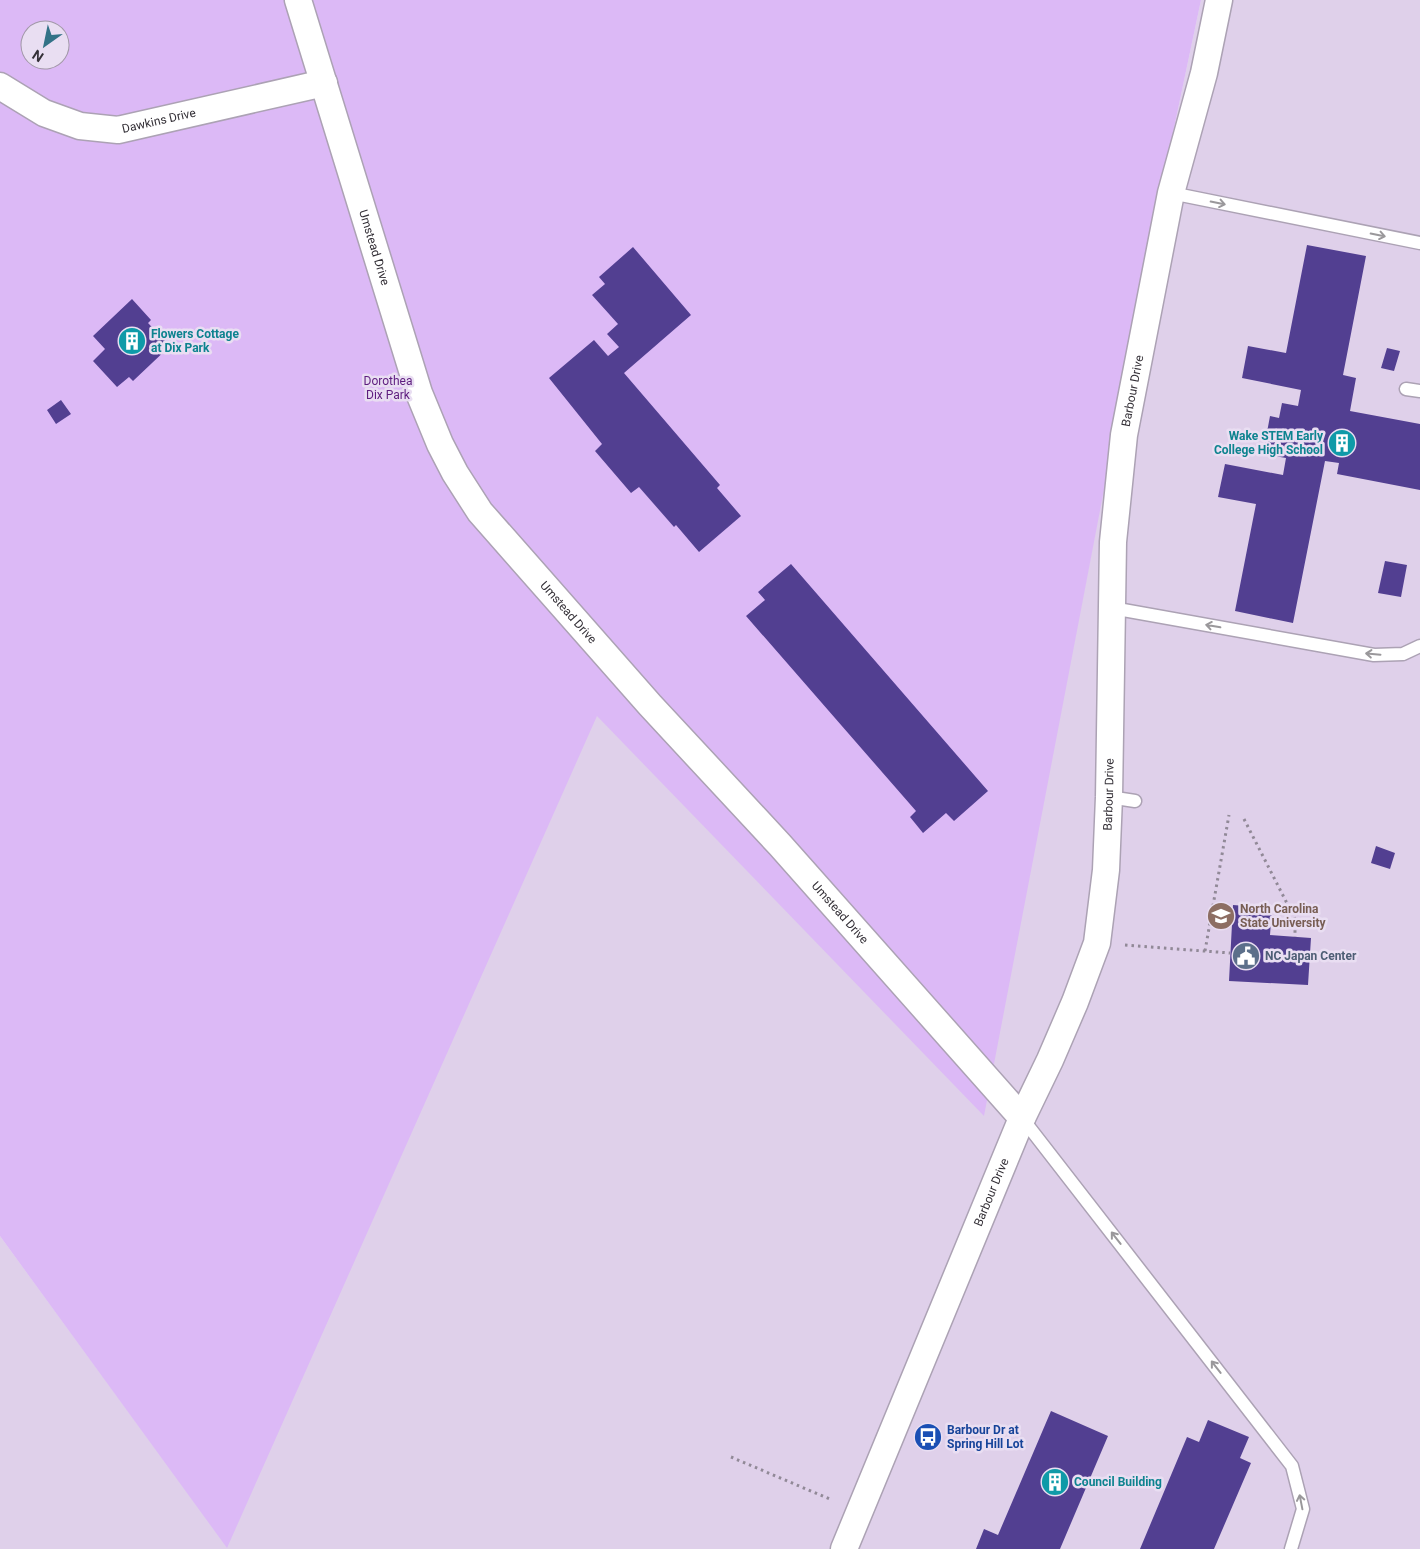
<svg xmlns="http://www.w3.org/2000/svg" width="1420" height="1549" font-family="Roboto,sans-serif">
  <rect width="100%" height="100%" fill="#e9def2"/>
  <path fill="#dfd0ea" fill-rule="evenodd" d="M0 0H1188L998 1037 1167 161 1201 0H1420V1549H0V1236L227 1547 99 216ZM30 30H60V60H30Z"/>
  <path fill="#dcb9f6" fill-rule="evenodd" d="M0 0H1201L1167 161 984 1116 597 716 227 1548 0 1236ZM30 30H60V60H30Z"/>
  <path fill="#523f91" d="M1307 245 1366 256 1343 375 1356 378 1350 411 1420 424V490L1337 474 1339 463 1325 461 1293 623 1235 611 1256 504 1218 497 1225 464 1283 475 1286 458 1263 454 1270 416 1279 418 1282 403 1298 406 1301 390 1242 378 1248 346 1286 353Z
    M633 247 691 315 624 373 720 485 717 488 741 516 699 552 676 525 674 527 639 487 631 493 595 451 602 444 549 378 594 340 608 356 619 347 607 334 618 324 592 295 605 284 599 277Z
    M132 299 151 320 148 323 170 346 133 381 129 377 117 387 93 361 105 349 93 336Z
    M1387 348 1400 351 1394 371 1381 368Z
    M61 400 71 414 56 424 47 410Z
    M1385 561 1407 565 1401 597 1378 593Z
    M791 564 988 791 954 821 946 813 923 833 910 817 916 811 746 616 765 600 758 592Z
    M1376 846 1395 853 1390 869 1371 863Z
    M1233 905 1272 908 1270 935 1311 938 1308 985 1229 981Z
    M1051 1411 1108 1436 1060 1549H976L984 1529 998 1535Z
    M1208 1420 1249 1437 1240 1458 1251 1463 1214 1549H1140L1187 1437 1199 1442Z"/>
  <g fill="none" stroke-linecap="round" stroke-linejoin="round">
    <defs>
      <path id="lane" d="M1171 193 1420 243
        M1406 389 1420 391
        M1112 608 1374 655 1403 654 1420 646
        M1109 797 1135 801
        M1022 1118 1292 1466 1303 1509 1291 1549"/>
      <g id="street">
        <path id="s1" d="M298 0 419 393 440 444 455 473 480 512 650 705 780 845 1022 1118"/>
        <path id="s2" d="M0 86 44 113 80 126 118 130 324 83"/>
        <path id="s3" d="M844 1549 1022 1118 1050 1060 1075 1002 1097 943 1106 870 1109 797 1113 542 1124 435 1171 193 1204 73 1219 0"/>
      </g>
    </defs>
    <use href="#lane" stroke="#aca2b4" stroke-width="15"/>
    <use href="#street" stroke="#aca2b4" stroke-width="29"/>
    <path stroke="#918997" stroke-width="3" stroke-dasharray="2.5 4" stroke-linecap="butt" d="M1244 819 1295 919V937
      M1125 945 1230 953
      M1205 951 1229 815
      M731 1457 832 1500"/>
    <use href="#lane" stroke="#fff" stroke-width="12"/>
    <use href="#street" stroke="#fff" stroke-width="26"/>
  </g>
  <defs><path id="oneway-shaft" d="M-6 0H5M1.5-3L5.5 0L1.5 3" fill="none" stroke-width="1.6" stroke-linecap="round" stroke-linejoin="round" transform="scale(1.25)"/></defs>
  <g stroke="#9a989b">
    <use href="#oneway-shaft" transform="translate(1218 203) rotate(11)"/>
    <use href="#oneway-shaft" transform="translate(1378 235) rotate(11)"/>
    <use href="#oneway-shaft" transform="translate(1213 626) rotate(-170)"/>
    <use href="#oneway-shaft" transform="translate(1373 654) rotate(-175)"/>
    <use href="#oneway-shaft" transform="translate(1116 1238) rotate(-128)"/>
    <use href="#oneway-shaft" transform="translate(1216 1367) rotate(-128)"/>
    <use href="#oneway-shaft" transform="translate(1301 1502) rotate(-101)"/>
  </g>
  <defs>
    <symbol id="building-disc" viewBox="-11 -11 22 22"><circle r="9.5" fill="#0f9aa8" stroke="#e9def2"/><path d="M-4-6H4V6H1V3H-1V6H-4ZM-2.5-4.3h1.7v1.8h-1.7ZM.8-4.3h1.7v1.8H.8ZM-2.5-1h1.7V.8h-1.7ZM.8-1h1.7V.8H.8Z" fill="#fff"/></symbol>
    <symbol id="university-disc" viewBox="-11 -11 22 22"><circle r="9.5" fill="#8d6e63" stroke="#e9def2"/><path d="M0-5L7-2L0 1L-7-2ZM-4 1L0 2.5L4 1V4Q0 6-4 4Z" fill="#fff"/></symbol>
    <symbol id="civic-disc" viewBox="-11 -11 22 22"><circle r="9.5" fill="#5c6f8a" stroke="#e9def2"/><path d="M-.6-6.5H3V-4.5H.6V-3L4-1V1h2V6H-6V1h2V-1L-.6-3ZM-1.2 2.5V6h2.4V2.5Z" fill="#fff"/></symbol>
    <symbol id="bus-disc" viewBox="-11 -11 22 22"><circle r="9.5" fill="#1a4fb4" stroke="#e9def2"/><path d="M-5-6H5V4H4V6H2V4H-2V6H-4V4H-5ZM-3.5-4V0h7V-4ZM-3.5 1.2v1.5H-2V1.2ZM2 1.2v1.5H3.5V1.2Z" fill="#fff"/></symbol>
  </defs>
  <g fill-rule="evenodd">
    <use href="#building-disc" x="116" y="325" width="32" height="32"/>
    <use href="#building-disc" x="1326" y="427" width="32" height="32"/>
    <use href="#university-disc" x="1205" y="900" width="32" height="32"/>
    <use href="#civic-disc" x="1230" y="940" width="32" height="32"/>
    <use href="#bus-disc" x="912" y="1421" width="32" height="32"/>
    <use href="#building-disc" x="1039" y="1466" width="32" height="32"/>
  </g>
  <g text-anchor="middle" stroke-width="5" stroke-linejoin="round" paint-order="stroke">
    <g font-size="12" fill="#343037" stroke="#e9def2">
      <text dy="4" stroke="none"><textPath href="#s2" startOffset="170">Dawkins Drive</textPath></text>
      <text dy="4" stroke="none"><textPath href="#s1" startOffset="259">Umstead Drive</textPath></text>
      <text dy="4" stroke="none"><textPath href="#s3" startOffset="1211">Barbour Drive</textPath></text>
      <text dy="4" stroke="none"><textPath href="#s1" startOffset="679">Umstead Drive</textPath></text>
      <text dy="4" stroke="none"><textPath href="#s3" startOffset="806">Barbour Drive</textPath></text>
      <text dy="4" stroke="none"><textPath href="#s1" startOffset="1084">Umstead Drive</textPath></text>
      <text dy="4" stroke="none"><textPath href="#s3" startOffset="386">Barbour Drive</textPath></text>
    </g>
    <g font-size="12" font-weight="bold" fill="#0d838f" stroke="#e9def2" text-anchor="start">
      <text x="151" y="338">Flowers Cottage<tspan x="151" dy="14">at Dix Park</tspan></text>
      <text x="1323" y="440" text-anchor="end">Wake STEM Early<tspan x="1323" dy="14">College High School</tspan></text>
      <text x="1074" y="1486">Council Building</text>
    </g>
    <g font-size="12" fill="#5d1c7e" stroke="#e9def2">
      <text x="388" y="385">Dorothea<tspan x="388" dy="14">Dix Park</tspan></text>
    </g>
    <g font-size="12" font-weight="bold" fill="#785e54" stroke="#e9def2" text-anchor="start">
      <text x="1240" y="913">North Carolina<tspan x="1240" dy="14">State University</tspan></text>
    </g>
    <g font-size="12" font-weight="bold" fill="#4e5e75" stroke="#e9def2" text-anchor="start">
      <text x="1265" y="960">NC Japan Center</text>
    </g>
    <g font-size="12" font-weight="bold" fill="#164399" stroke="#e9def2" text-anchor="start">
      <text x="947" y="1434">Barbour Dr at<tspan x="947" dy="14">Spring Hill Lot</tspan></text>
    </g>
  </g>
  <g transform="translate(45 45) rotate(213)"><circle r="24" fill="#e9def2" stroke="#a198a7"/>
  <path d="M0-4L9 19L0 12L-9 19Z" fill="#337287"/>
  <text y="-8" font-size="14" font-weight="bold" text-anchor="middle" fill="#343037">N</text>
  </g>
</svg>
